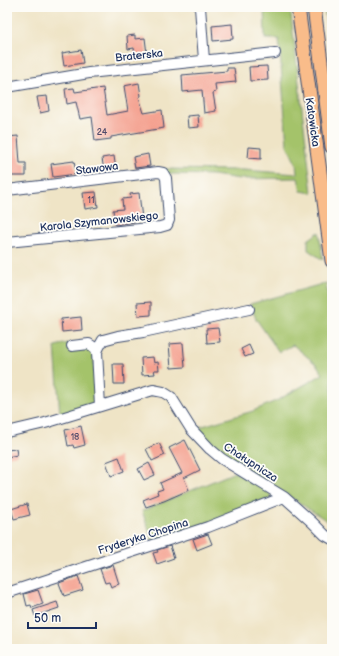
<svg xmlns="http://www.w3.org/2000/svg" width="339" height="656" font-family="'Balsamiq Sans',sans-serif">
  <rect width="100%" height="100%" fill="#fdfcf7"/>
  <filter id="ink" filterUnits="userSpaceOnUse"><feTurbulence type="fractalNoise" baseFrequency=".025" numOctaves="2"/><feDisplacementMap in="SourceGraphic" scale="8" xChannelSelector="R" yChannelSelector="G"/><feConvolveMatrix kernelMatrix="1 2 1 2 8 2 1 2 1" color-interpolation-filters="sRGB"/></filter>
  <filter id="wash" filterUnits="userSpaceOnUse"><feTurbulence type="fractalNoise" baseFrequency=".012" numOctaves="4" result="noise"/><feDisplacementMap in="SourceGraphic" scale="16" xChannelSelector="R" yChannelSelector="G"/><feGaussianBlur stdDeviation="0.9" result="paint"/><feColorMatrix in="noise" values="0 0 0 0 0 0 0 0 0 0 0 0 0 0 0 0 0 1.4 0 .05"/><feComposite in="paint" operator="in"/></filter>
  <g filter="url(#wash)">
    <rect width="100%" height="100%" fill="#efe4c6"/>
    <path fill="#a4c36a" stroke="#607964" d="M264 7H290L312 193 301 191 298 178 240 179 212 175 169 174 162 169 244 170 297 174 296 164 287 145 279 39H265Z
      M324 7H332V61Z
      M319 232 323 260 308 250V240Z
      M326 283 332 326V524L287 495 225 457 196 428 253 411 278 400 323 374 316 364 293 345 279 352 256 319 250 304Z
      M68 343 69 348H90L94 353 95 402 90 407 60 416 55 346Z
      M235 472 271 493 270 500 196 528 153 541 151 536 142 511Z"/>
    <g id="blocks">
      <path fill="#f4a08f" d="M232 24 233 39 213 41 212 26Z
        M135 35V39L145 38 147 54 135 55 134 48 128 49 127 36Z
        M81 50 83 63 64 66 62 53Z
        M267 66 268 80 250 81 249 67Z
        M227 68H234L236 82 215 84 216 92 213 93 216 111 204 113 202 90 183 92 182 75 227 71Z
        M139 83 141 96 139 97 144 113 162 110 164 128 111 137V139L95 141 92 117 80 119 76 102 67 104 65 89 74 88 75 92 103 88 107 115 128 111 124 86Z
        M47 96 49 111 40 113 37 97Z
        M198 115 199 127 188 128 187 116Z
        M18 136 20 163H26V176H10L9 152 8 153 7 137Z
        M249 147 261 148V159L248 158Z
        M148 154 150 166 135 168 133 157Z
        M114 156 116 170 104 172 102 158Z
        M74 161 76 174 53 177 51 164Z
        M96 192 98 207 85 209 83 193Z
        M139 193 142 219 134 220 135 222 115 225 113 210 123 209 122 199 131 198 130 194Z
        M151 302V315L138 316 137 303Z
        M81 317 82 330 62 332 61 319Z
        M218 328 220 342 207 343 206 329Z
        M183 343 185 367 171 368 169 344Z
        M249 345 253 354 245 357 241 349Z
        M153 357 154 363 158 362 159 370H154L155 374 142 375 141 358Z
        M113 364H123L124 384H114Z
        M81 426 85 445 74 448 73 445 68 446 65 430Z
        M185 440 200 470 184 478 189 490 164 501 146 507 143 500 158 494 157 491 163 489 160 483 182 473 169 448Z
        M159 443 165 455 152 461 146 449Z
        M16 449 17 455 7 457V450Z
        M119 457 124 471 111 476 106 462Z
        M149 463 155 475 144 480 138 469Z
        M27 504 30 515 14 519 11 509Z
        M208 534 212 544 197 550 193 539Z
        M170 546 174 558 157 564 153 553 158 552 157 550Z
        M113 565 119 584 111 587 109 582 105 583 100 569Z
        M78 576 83 590 64 596 59 583Z
        M38 590 43 604 32 608 31 605 27 606 24 594Z
        M57 602 59 608 35 616 33 610Z"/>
    </g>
  </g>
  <g filter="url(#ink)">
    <use href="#blocks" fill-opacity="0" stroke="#3b4a6e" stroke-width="1"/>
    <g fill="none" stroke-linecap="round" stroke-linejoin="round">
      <defs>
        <path id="minor" d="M200 7 204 60
          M7 87 89 73 275 53
          M7 190 158 172 163 173 166 178 169 220 167 225 160 227 7 242
          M72 346 89 344 95 348 97 352
          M100 406 97 352 99 347 103 340 118 336 143 332 249 309
          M7 432 45 423 153 390 163 392 171 397 191 429 210 449 222 459 284 497 312 522 325 535 332 539
          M7 593 208 527 284 497"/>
        <path id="major" d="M298 7 332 261
          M314 7 332 147"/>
      </defs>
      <use href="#minor" stroke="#3b4a6e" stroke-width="12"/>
      <use href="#major" stroke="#3b4a6e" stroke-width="15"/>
      <use href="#minor" stroke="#fff" stroke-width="10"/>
      <use href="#major" stroke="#f9bc8a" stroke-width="13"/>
    </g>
  </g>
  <g text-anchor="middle" stroke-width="3.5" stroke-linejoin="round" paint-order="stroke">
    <g font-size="9" fill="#514b6a">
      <text x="102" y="135">24</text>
      <text x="91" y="203">11</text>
      <text x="75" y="440">18</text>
    </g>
    <g font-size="11" fill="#1b2f5e" stroke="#fdfcf7">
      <text transform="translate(139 55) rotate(-6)" y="4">Braterska</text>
      <text transform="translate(313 122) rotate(82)" y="4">Katowicka</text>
      <text transform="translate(97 168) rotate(-7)" y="4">Stawowa</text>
      <text transform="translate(99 221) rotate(-6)" y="4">Karola Szymanowskiego</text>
      <text transform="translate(251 462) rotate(33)" y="4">Chałupnicza</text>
      <text transform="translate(143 536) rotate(-18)" y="4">Fryderyka Chopina</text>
    </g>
  </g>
  <rect width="339" height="656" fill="none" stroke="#fdfcf7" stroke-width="24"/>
  <path d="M28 622v6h68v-6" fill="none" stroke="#1b2f5e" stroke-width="2"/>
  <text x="34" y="622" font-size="12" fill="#1b2f5e" stroke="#fdfcf7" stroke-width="3" paint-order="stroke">50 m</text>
</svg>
